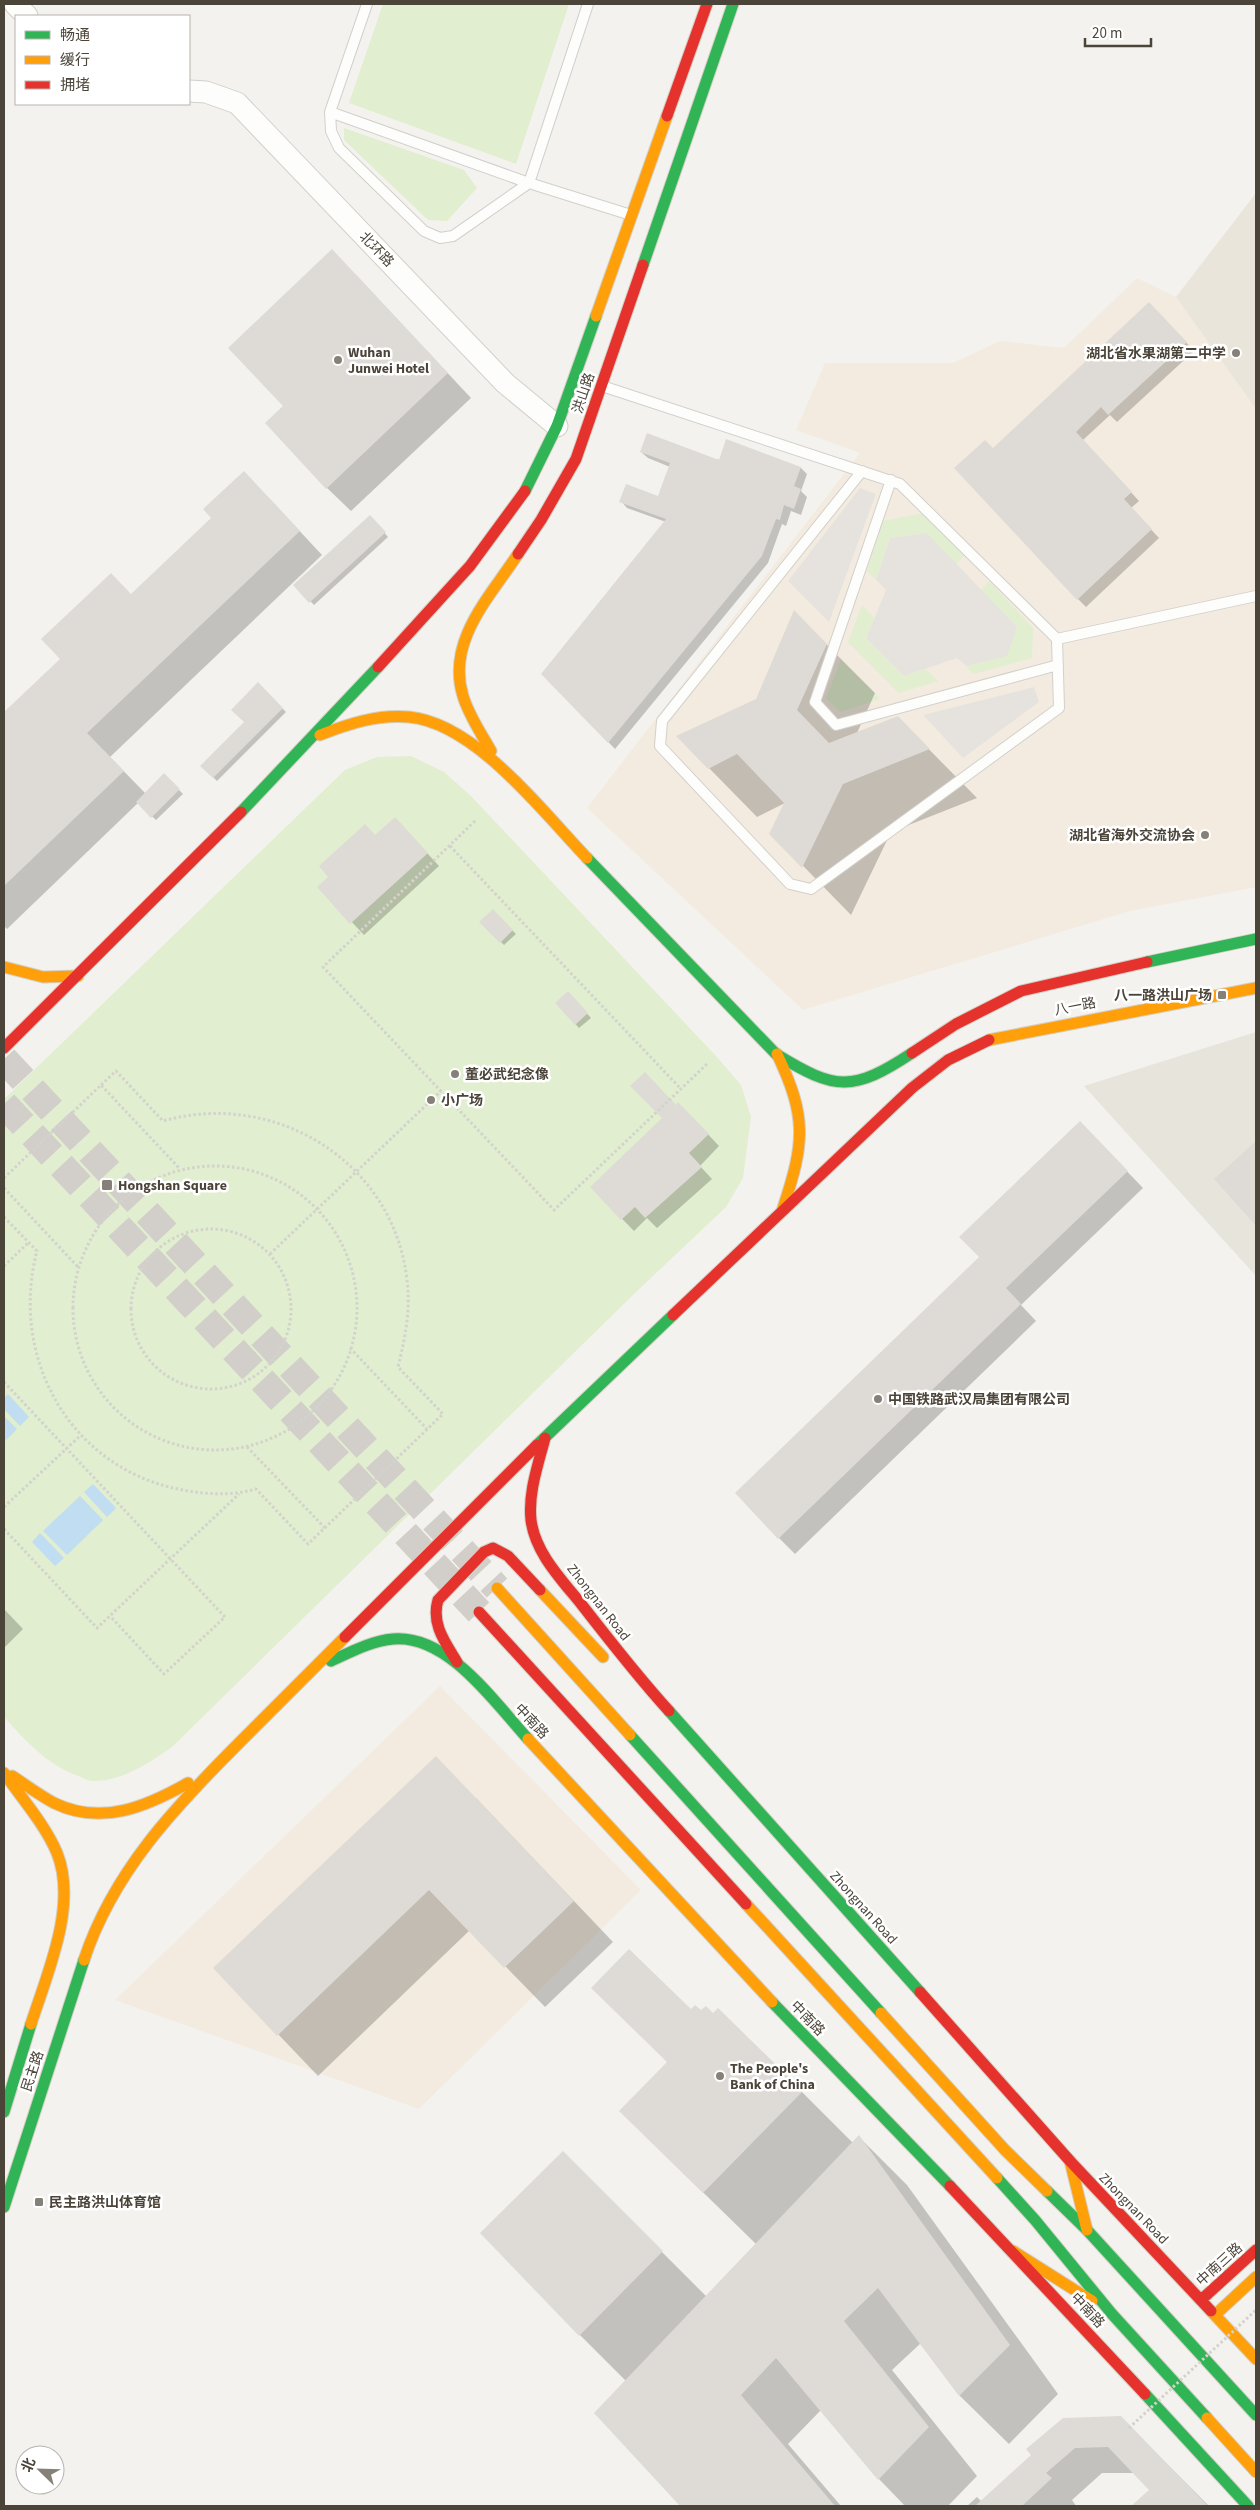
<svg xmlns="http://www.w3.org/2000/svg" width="1260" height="2510" font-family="'Source Sans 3','Noto Sans SC',sans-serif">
  <rect width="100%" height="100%" fill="#f4f2ee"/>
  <path fill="#e7e4dc" d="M1256 1032V1276L1084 1086Z"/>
  <path fill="#f3ebdf" d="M1137 278 1176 297 1256 409V887L1130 911 803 1010 587 808 860 453 796 430 825 363H953L1000 341 1064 348Z
    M440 1686 641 1890 419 2109 115 2000Z"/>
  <path fill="#eae5da" d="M1256 193V409L1176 297Z"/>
  <path fill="#e1eecf" d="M383 4H569L516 164 349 103Z
    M344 128 464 170 477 188 447 221 428 220 344 140Z
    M924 513 964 556 956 564 926 533 890 538 876 580 867 571 883 521Z
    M989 581 1033 628 1032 658 973 674 966 666 1007 656 1017 627 981 590Z
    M862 605 874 618 866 638 904 676 925 669 938 681 899 693 848 642Z
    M841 660 880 699 840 712 826 698Z
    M411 756 444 772 470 795 716 1056 741 1085 751 1117 743 1178 726 1207 634 1294 172 1747C149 1763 121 1782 92 1781 87 1781 82 1777 78 1776 46 1764 26 1741 4 1717V1099L345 770 377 757Z"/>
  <path fill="#e6e3df" d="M860 488 876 494 829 622 788 581Z
    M927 533 1017 627 1007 656 966 666 957 658 904 676 866 638 886 590 876 580 890 538Z
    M1034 687 1039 702 963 758 923 715Z"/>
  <path fill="#c0ddf1" d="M8 1394 29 1417 20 1426 4 1409V1398Z
    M4 1416 17 1429 4 1442Z
    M93 1484 116 1508 107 1517 84 1492Z
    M80 1496 103 1520 67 1555 43 1531Z
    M40 1533 64 1558 55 1566 32 1542Z"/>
  <path fill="#0003" d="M356 275 471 398 351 511 327 488 284 406Z
    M1157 311 1194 351 1117 422 1110 415 1083 440 1139 501 1131 508 1159 538 1086 607 1078 599 993 449Z
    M641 452 801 468 807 474 801 491 807 497 801 515 791 511 786 526 782 524 768 563 615 749 543 674 666 522 627 508 621 501 659 497 670 467 648 458Z
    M267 496 322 555 110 757 146 794 164 775 183 794 156 820 138 803 7 929 4 926V714L131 595Z
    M370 516 388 537 314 605 295 585Z
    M794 612 875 693 857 733 898 718 977 798 891 832 851 915 771 833 787 802 757 817 709 768 757 700Z
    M258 684 286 712 217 781 202 766 245 722Z
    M407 831 439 866 364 935 319 887 375 836Z
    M493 911 516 934 504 945 481 922Z
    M568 993 591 1018 579 1028 557 1003Z
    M676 1106 690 1115 719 1146 700 1166 712 1179 657 1228 647 1218 634 1231 591 1187Z
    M1096 1139 1143 1188 1021 1305 1036 1321 795 1554 779 1538 980 1257Z
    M1256 1143V1224L1216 1179Z
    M4 1609 23 1629 4 1648Z
    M476 1798 613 1942 545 2007 470 1930 318 2076 215 1968Z
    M691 2011 802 2092 853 2143 859 2137 907 2185 1058 2394 1009 2444 960 2396 921 2343 892 2370 977 2476 948 2506H905L879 2479 821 2410 788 2444 841 2506H682L596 2413 626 2381 580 2335 563 2153 707 2297 756 2244 672 2162 668 2063Z
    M1121 2418 1209 2506H1136L1134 2505 1151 2490 1134 2473H1102L1072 2500 1076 2506H967L977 2497 982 2502Z"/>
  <path fill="#dedbd6" d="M332 249 448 373 326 489 265 423 283 406 228 348Z
    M1149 302 1187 342 1108 415 1101 407 1076 432 1132 492 1124 499 1152 529 1077 600 954 468 985 440 993 448Z
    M647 433 719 460 726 439 801 467 794 486 801 489 794 509 784 505 780 520 776 519 762 556 608 743 541 674 666 519 619 502 626 484 658 496 670 463 640 452Z
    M244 471 300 531 87 733 124 771 4 886V712L60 659 41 639 111 573 131 594 211 518 203 509Z
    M370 515 386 532 309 603 293 585Z
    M794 610 827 644 797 710 829 743 898 716 930 749 843 784 802 868 769 834 784 803 737 754 708 769 676 736 756 699Z
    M258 682 283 708 213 778 200 766 244 722 231 710Z
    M164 773 180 789 151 818 136 802Z
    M395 817 428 853 350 924 317 887 328 877 319 866 365 824 375 835Z
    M493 909 513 930 500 943 479 922Z
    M568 991 588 1013 575 1025 555 1003Z
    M645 1072 676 1105 678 1102 709 1134 689 1153 702 1167 645 1218 635 1207 621 1220 590 1187 662 1118 630 1086Z
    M1080 1121 1128 1171 1006 1288 1021 1304 778 1539 735 1493 979 1257 959 1237Z
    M1256 1141V1226L1214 1179Z
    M436 1756 574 1901 504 1968 429 1890 277 2036 213 1968Z
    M629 1949 691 2009 695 2005 701 2010 706 2006 713 2013 718 2008 803 2091 703 2193 619 2111 667 2062 591 1988Z
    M859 2135 1010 2345 959 2396 878 2288 844 2321 929 2427 878 2480 776 2358 741 2395 835 2506H680L594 2413Z
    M563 2151 663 2251 579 2336 480 2233Z
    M1121 2416 1208 2506H1131L1149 2490 1108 2447 1075 2448 1046 2473 1052 2478 1022 2506H975L1031 2455 1026 2449 1063 2418Z"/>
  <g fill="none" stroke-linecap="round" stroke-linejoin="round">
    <path stroke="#d2cfca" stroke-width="28" stroke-dasharray="28 14" stroke-linecap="butt" d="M4 1059 497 1588
      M4 1104 479 1612"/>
    <defs>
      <path id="lane" d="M367 4 330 112 331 131 339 148 424 231 440 238 453 236 529 183 588 4
        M330 112 529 183 631 215
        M602 386 900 484 1057 639 1256 596
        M862 471 662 721 660 746 790 884 811 889 1059 708 1057 639
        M891 480 815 702 836 725 1058 665"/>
      <path id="street" d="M15 4 27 16
        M189 91 206 92 237 103 505 383 557 426"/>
      <path id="fast" d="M643 265 733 4
        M525 491 557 426 596 316
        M241 812 378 667
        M587 858 776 1054C836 1091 853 1092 912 1053
        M1147 962 1256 939
        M537 1445 673 1315
        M331 1661C351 1652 371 1641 393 1639 448 1634 495 1703 528 1739
        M669 1711 920 1992
        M630 1735 881 2013
        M772 2002 950 2186
        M4 2112 31 2024
        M997 2178 1035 2220 1112 2314 1207 2418
        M1047 2191 1087 2230 1256 2415
        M4 2207 84 1960
        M1145 2394 1248 2506"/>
      <path id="slow" d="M596 316 667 116
        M320 735C348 724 378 714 409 717 475 723 542 811 587 858
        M491 751C481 733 469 716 463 696 446 641 490 597 518 554
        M4 967 43 977 78 976
        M989 1040 1256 988
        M777 1054C807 1117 805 1142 783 1208
        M497 1588 630 1735
        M540 1590 603 1657
        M528 1739 772 2002
        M4 1773C21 1797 46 1826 57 1853 78 1905 47 1974 31 2024
        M12 1776C26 1785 39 1795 54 1803 101 1826 146 1807 188 1783
        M746 1904 997 2178
        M84 1960C113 1872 175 1807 240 1742 275 1707 310 1672 345 1637
        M881 2013 1005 2150 1047 2191
        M1070 2161 1087 2230
        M1013 2251 1092 2301
        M1211 2311 1256 2359
        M1215 2315 1256 2277
        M1207 2418 1256 2472"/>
      <path id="jam" d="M667 116 707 4
        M518 554 541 520 576 459 643 265
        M378 667 470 566 525 491
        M4 1048 241 812
        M912 1053 956 1024 1021 991 1147 962
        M673 1315 912 1088 948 1060 989 1040
        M545 1438C538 1465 528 1493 531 1520 535 1553 562 1580 582 1605 610 1641 638 1677 669 1711
        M479 1612 746 1904
        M345 1637 537 1445
        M457 1662C445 1642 431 1624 438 1600L484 1552 493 1548 508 1556 540 1590
        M920 1992 1070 2161 1211 2311
        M950 2186 1145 2394
        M1201 2300 1256 2250"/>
    </defs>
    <use href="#lane" stroke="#d2d0cb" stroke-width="12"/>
    <use href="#street" stroke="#d2d0cb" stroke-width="23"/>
    <use href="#fast" stroke="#d3cfc5" stroke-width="13"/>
    <use href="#slow" stroke="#d3cfc5" stroke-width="13"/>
    <use href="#jam" stroke="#d3cfc5" stroke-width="13"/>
    <path stroke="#d3d2cc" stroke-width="3" stroke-dasharray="2.5 2.5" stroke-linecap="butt" d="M475 821 323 967 554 1210 707 1064
      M450 846 681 1089
      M73 1308a142 142 0 1 1 284 0a142 142 0 1 1-284 0Z
      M4 1178 101 1085 180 1169
      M4 1188 78 1267
      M4 1217 37 1251C10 1353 65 1460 169 1487 198 1494 228 1497 256 1489L308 1544 443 1414 398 1367C405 1338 411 1310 407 1280 394 1162 275 1089 163 1121L116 1071 101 1085
      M131 1309a80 80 0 1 1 160 0a80 80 0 1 1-160 0Z
      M270 1254 441 1091
      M4 1266 28 1243
      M350 1348 427 1429
      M4 1382 225 1617 164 1674 110 1616
      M247 1447 325 1528
      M4 1507 81 1435
      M4 1529 97 1628 239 1494"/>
    <use href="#lane" stroke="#fdfdfc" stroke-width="10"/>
    <use href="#street" stroke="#fdfdfc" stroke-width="21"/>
    <use href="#fast" stroke="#30b455" stroke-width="11"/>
    <use href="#slow" stroke="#ff9f0a" stroke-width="11"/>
    <use href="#jam" stroke="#e5322d" stroke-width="11"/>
    <path stroke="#d3d2cc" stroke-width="3" stroke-dasharray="2.5 2.5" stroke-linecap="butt" d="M1129 2428 1256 2310"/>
  </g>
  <g fill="#868178" stroke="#fff" stroke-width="2">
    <circle cx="1236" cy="353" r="5"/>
    <circle cx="338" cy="360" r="5"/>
    <circle cx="1205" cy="835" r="5"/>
    <rect x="1217" y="990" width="10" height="10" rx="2.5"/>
    <circle cx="455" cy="1074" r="5"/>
    <circle cx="431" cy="1100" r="5"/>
    <rect x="101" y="1179" width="12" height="12" rx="2.5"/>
    <circle cx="878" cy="1399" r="5"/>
    <circle cx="720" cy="2076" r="5"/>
    <rect x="34" y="2197" width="10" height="10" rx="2.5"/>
  </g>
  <g text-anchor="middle" stroke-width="5" stroke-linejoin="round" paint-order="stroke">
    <g font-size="14" fill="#4b4439" stroke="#fff">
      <text transform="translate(377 249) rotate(46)" y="5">北环路</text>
      <text transform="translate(583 393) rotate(-72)" y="5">洪山路</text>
      <text transform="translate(1075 1006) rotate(-11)" y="5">八一路</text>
      <text transform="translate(599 1602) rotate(52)" y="5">Zhongnan Road</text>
      <text transform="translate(532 1721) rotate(47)" y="5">中南路</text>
      <text transform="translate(864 1907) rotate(48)" y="5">Zhongnan Road</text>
      <text transform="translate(808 2018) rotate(46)" y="5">中南路</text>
      <text transform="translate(32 2071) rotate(-72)" y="5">民主路</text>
      <text transform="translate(1134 2208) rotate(46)" y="5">Zhongnan Road</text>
      <text transform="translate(1219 2264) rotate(-42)" y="5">中南三路</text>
      <text transform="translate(1088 2310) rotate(47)" y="5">中南路</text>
    </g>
    <g font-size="14" font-weight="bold" fill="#4b4439" stroke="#fff" text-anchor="start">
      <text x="348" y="357">Wuhan<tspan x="348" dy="16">Junwei Hotel</tspan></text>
      <text x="1226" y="358" text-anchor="end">湖北省水果湖第二中学</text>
      <text x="1195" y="840" text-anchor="end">湖北省海外交流协会</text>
      <text x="1212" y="1000" text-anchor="end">八一路洪山广场</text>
      <text x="465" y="1079">董必武纪念像</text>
      <text x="441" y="1105">小广场</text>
      <text x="118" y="1190">Hongshan Square</text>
      <text x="888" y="1404">中国铁路武汉局集团有限公司</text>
      <text x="730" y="2073">The People's<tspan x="730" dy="16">Bank of China</tspan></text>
      <text x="49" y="2207">民主路洪山体育馆</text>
    </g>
  </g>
  <rect width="1260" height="2510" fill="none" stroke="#4b4439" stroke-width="10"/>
  <rect x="15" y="15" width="175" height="90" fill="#ffffff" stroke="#b7b4b0"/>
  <rect x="25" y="31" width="25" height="8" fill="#30b455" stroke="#b7b4b0"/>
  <text x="60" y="40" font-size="15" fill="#4b4439">畅通</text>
  <rect x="25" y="56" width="25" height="8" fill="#ff9f0a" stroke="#b7b4b0"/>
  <text x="60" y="65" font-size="15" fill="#4b4439">缓行</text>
  <rect x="25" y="81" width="25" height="8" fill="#e5322d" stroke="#b7b4b0"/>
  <text x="60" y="90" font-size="15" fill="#4b4439">拥堵</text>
  <g transform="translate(40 2470) rotate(293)"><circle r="24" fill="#ffffff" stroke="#b7b4b0"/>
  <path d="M0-4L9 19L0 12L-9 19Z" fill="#868178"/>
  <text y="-8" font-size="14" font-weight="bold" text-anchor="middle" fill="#4b4439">北</text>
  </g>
  <path d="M1085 38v8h66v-8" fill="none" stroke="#4b4439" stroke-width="2.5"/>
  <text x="1092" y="38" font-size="15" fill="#4b4439" stroke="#ffffff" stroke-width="4" paint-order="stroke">20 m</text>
</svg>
